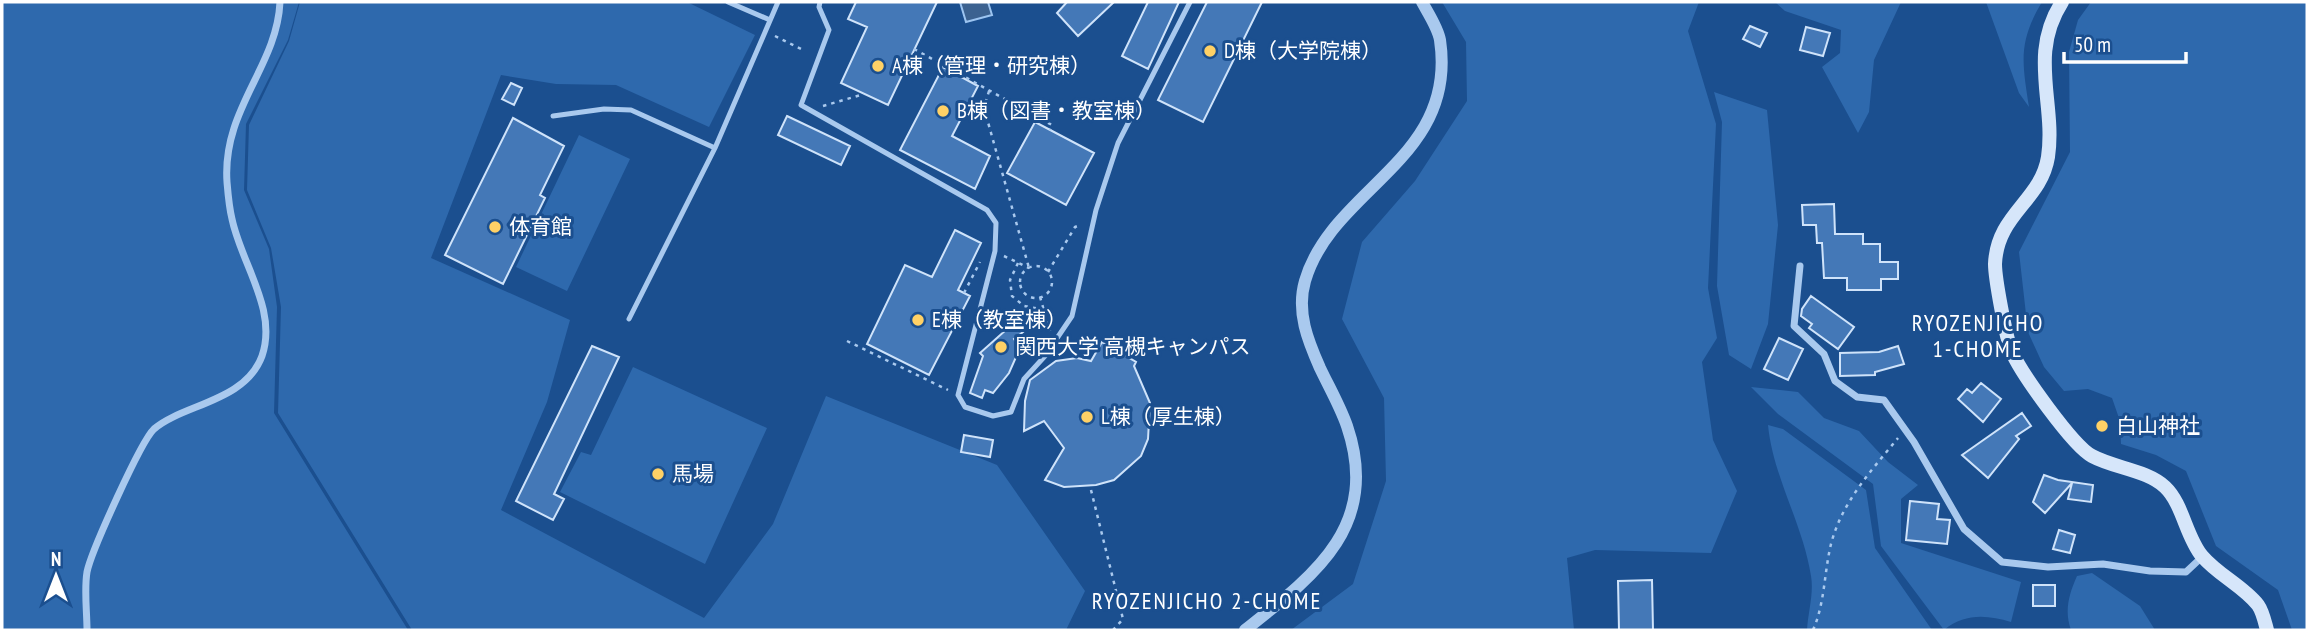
<svg xmlns="http://www.w3.org/2000/svg" width="2309" height="632" font-family="'PT Sans Narrow','Noto Sans JP',sans-serif">
  <rect width="100%" height="100%" fill="#1b4f8f"/>
  <path fill="#2e69ad" d="M2 2H299L288 40 246 124 244 190 269 249 277 307 274 413 408 630H2Z
    M300 2H687L755 35 709 127 616 85 556 84 501 75 431 258 570 320 547 402 501 510 704 618 773 524 826 396 997 465 1085 591 1066 630H412L278 413 281 307 271 248 247 190 249 125 289 41Z
    M1442 2H1699L1688 31 1716 124 1708 288 1717 338 1702 362 1713 440 1737 491 1711 553 1595 550 1567 558 1574 630H1291L1353 584 1386 481 1384 398 1342 319 1362 242 1415 181 1467 101 1466 42Z
    M1775 2H1901L1874 60 1869 112 1858 133 1822 67 1840 53 1841 30 1785 11Z
    M1986 2H2042C2018 42 2022 62 2029 107L2019 93Z
    M2091 2H2307V630H2292L2278 590 2216 546 2186 471 2156 455 2121 444 2120 421 2112 398 2088 389 2064 391 2044 367 2028 332 2019 252 2070 152 2069 52 2078 20Z
    M1714 92 1767 110 1778 225 1768 324 1751 369 1729 355 1717 286 1722 122Z
    M579 135 630 159 567 291 516 267Z
    M633 367 767 428 705 564 560 492 581 452 591 455Z
    M1751 387 1798 392 1824 418 1859 431 1888 462 1918 485 1901 499V543L2021 582 2011 622C1987 615 1965 613 1944 630L1881 546 1873 484 1778 414Z
    M1768 425 1783 429 1866 490 1875 548 1932 630H1807C1808 613 1814 593 1811 576 1803 524 1773 477 1768 425Z
    M2092 573 2140 606 2155 630H2071C2064 611 2069 594 2077 576Z"/>
  <path fill="#3c6290" stroke="#9cc4f0" stroke-width="2" d="M960 2H988L992 15 966 22Z"/>
  <path fill="#4478b7" stroke="#cfe3fa" stroke-width="2" d="M856 2H937L888 105 841 83 867 27 848 19Z
    M1067 2H1114L1078 36 1057 13Z
    M1148 2H1179L1148 69 1122 56Z
    M1207 2H1262L1203 122 1158 100Z
    M1750 26 1767 33 1760 47 1743 39Z
    M1806 27 1830 33 1823 56 1800 50Z
    M943 67 978 86 952 136 990 156 975 189 900 150Z
    M511 83 522 88 514 105 502 99Z
    M787 116 850 146 841 165 778 135Z
    M513 118 564 146 540 195 545 198 503 284 445 255Z
    M1035 122 1094 153 1066 205 1007 173Z
    M1834 204 1835 234H1863V244H1880V262H1898V279H1881V290H1847V278H1824L1822 243H1817L1816 225H1803L1802 205Z
    M955 230 981 243 958 290 970 296 929 375 867 344 905 265 932 277Z
    M1811 296 1854 327 1838 349 1809 328 1812 324 1801 316 1802 309Z
    M1016 321 1023 332 1014 339 1020 348 1009 373 993 393 985 390 982 398 970 393 983 356 980 353Z
    M1779 338 1803 349 1788 380 1764 369Z
    M1102 342 1136 362 1134 366 1150 403 1148 439 1141 456 1114 480 1096 485 1064 487 1045 480 1064 448 1044 421 1024 431 1025 401 1030 380 1056 361 1077 358 1091 361Z
    M592 346 619 357 554 494 564 499 553 520 516 501Z
    M1898 346 1904 364 1875 372V375L1840 376V353L1879 352Z
    M1981 383 2001 399 1983 422 1958 399 1967 389 1972 393Z
    M2022 413 2031 426 2016 436 2019 439 1988 478 1962 455Z
    M964 435 993 440 990 457 961 452Z
    M2044 475 2058 480 2093 485 2091 502 2068 499 2072 483 2045 513 2033 502Z
    M1910 501 1939 504 1937 519 1950 520 1947 544 1906 540Z
    M2059 530 2075 535 2070 553 2053 549Z
    M1652 580 1653 630H1619L1618 581Z
    M2033 585H2055V606H2033Z"/>
  <g fill="none" stroke-linecap="round" stroke-linejoin="round">
    <path stroke="#a9c9ee" stroke-width="2.5" stroke-dasharray="3.5 5" stroke-linecap="butt" d="M775 36 801 49
      M914 49 1052 125 1050 130
      M989 91 984 108 1029 268
      M823 106 864 94
      M1004 256 1029 268
      M1018 263 1010 280 1012 296 1024 306 1040 309 1048 333
      M1020 282a16 16 0 1 1 32 0a16 16 0 1 1-32 0Z
      M1048 272 1075 227 1080 225
      M964 293 980 262
      M1040 297 1050 331
      M847 341 948 390
      M1091 490 1123 619 1113 630
      M1813 630C1825 603 1824 573 1831 544 1842 502 1871 471 1898 438"/>
    <path stroke="#a9c9ee" stroke-width="5" d="M728 2 770 20
      M820 2 819 7 829 30 801 105 987 210 996 223 995 251 958 395 965 407 993 416 1011 412 1024 379 1045 356 1072 316 1096 210 1118 143 1190 2
      M553 116 604 109 631 110 715 148
      M629 319 715 148 778 2"/>
    <path stroke="#a9c9ee" stroke-width="7" d="M1800 266 1794 326 1824 354 1835 381 1857 397 1884 400 1914 442 1964 529 2002 562 2048 567 2103 564 2150 571 2186 572 2202 557
      M87 630C87 612 84 590 87 572 91 552 141 441 154 429 183 404 245 402 262 356 278 310 241 263 232 219 229 207 228 194 227 182 222 109 277 67 280 2"/>
    <path stroke="#a9c9ee" stroke-width="12" d="M1245 630C1315 575 1381 526 1347 426 1340 406 1329 387 1320 368 1308 341 1296 312 1305 281 1332 188 1458 160 1440 40 1438 28 1428 13 1422 2"/>
    <path stroke="#d6e6fa" stroke-width="14" d="M2062 2C2028 55 2056 103 2048 157 2041 201 1997 214 1995 264 1995 278 2006 339 2012 352 2021 373 2073 446 2092 456 2114 468 2147 470 2165 487 2183 504 2186 537 2202 556 2218 575 2243 586 2258 605 2263 612 2265 623 2267 630"/>
  </g>
  <g fill="#ffd166" stroke="#1b4f8f" stroke-width="2.5">
    <circle cx="1210" cy="51" r="7"/>
    <circle cx="878" cy="66" r="7"/>
    <circle cx="943" cy="111" r="7"/>
    <circle cx="495" cy="227" r="7"/>
    <circle cx="918" cy="320" r="7"/>
    <circle cx="1001" cy="347" r="7"/>
    <circle cx="1087" cy="417" r="7"/>
    <circle cx="2102" cy="426" r="7"/>
    <circle cx="658" cy="474" r="7"/>
  </g>
  <g text-anchor="middle" stroke-width="6" stroke-linejoin="round" paint-order="stroke">
    <g font-size="21" fill="#fff" stroke="#1b4f8f" text-anchor="start">
      <text x="1224" y="58">D棟（大学院棟）</text>
      <text x="892" y="73">A棟（管理・研究棟）</text>
      <text x="957" y="118">B棟（図書・教室棟）</text>
      <text x="509" y="234">体育館</text>
      <text x="932" y="327">E棟（教室棟）</text>
      <text x="1015" y="354">関西大学 高槻キャンパス</text>
      <text x="1101" y="424">L棟（厚生棟）</text>
      <text x="2116" y="433">白山神社</text>
      <text x="672" y="481">馬場</text>
    </g>
    <g font-size="23" letter-spacing="2" fill="#fff" stroke="#1b4f8f">
      <text x="1978" y="331">RYOZENJICHO<tspan x="1978" dy="26">1-CHOME</tspan></text>
      <text x="1207" y="609">RYOZENJICHO 2-CHOME</text>
    </g>
  </g>
  <rect width="2309" height="632" fill="none" stroke="#ffffff" stroke-width="7"/>
  <g transform="translate(56 576)" stroke="#1b4f8f" stroke-width="5" paint-order="stroke">
  <path d="M0-5L12 26L0 18L-12 26Z" fill="#ffffff"/>
  <text y="-10" font-size="19" font-weight="bold" text-anchor="middle" fill="#ffffff">N</text>
  </g>
  <path d="M2064 52v10h122v-10" fill="none" stroke="#ffffff" stroke-width="3.5"/>
  <text x="2074" y="52" font-size="21" fill="#ffffff" stroke="#1b4f8f" stroke-width="5" paint-order="stroke">50 m</text>
</svg>
